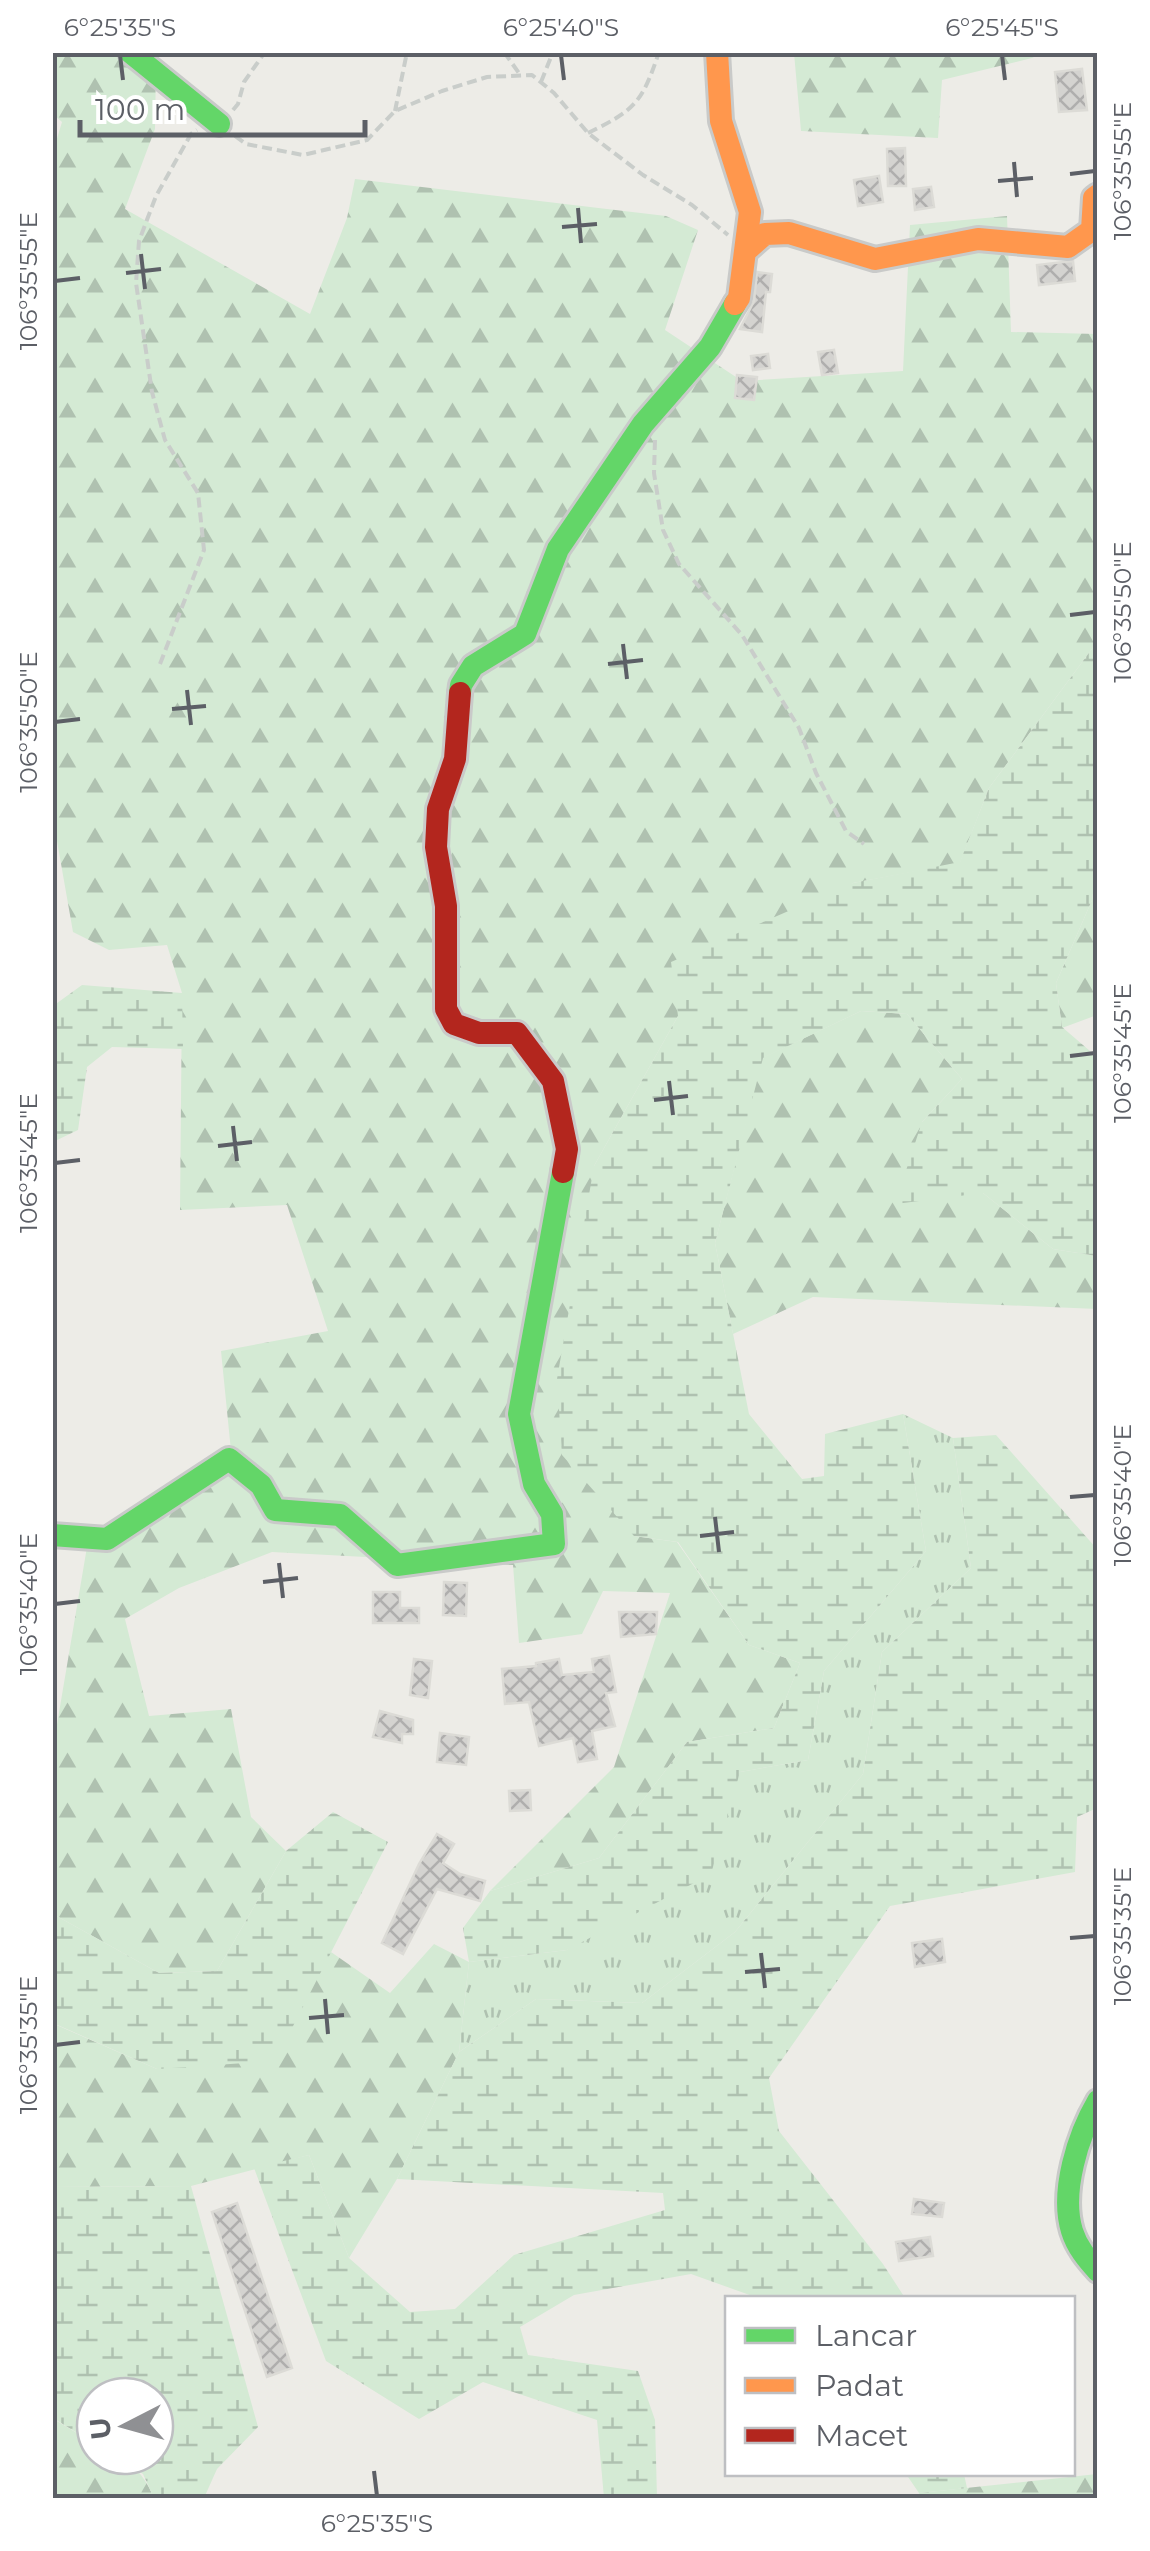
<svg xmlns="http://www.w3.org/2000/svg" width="1150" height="2551" font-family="Montserrat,sans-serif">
  <defs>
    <pattern id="grass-tufts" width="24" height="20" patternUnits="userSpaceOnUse" patternTransform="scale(2.5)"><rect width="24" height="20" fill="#d4ead4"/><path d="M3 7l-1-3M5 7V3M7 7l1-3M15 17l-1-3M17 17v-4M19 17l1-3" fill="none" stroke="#afc1b0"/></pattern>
    <pattern id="forest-firs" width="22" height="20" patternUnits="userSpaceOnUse" patternTransform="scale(2.5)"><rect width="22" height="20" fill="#d4ead4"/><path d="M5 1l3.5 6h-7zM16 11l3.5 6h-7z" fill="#afc1b0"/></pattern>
    <pattern id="wetland-marsh" width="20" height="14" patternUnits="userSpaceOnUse" patternTransform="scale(2.5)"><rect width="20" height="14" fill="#d4ead4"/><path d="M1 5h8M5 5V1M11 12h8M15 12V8" fill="none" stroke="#afc1b0"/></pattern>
    <pattern id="building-cross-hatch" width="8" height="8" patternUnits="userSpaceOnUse" patternTransform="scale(2.5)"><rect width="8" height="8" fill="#d4d3d0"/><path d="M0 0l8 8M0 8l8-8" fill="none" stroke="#afaead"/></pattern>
  </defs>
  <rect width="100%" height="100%" fill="#edece7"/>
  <path fill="url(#grass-tufts)" d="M903 1414 953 1438 971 1568 882 1652 863 1774 735 1932 642 2003 536 1999 459 2052 469 1962 567 1950 740 1772 808 1760 824 1671 926 1551Z"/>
  <path fill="url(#forest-firs)" d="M726 52 1042 53 1032 58 942 80 938 138 801 131 794 53 726 56Z
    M53 53H136L156 64 155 129 125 209 310 314 347 218 355 179 666 216 698 230 665 330 742 381 903 371 910 225 1007 216 1011 332 1097 334V642L989 788 960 863 853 883 678 1016 594 1166 634 1536 677 1542 749 1645 800 1663 774 1728 687 1742 599 1858 490 1891 614 1767 670 1593 603 1591 582 1634 519 1643 513 1565 272 1552 179 1588 125 1619 149 1716 231 1709 251 1817 286 1851 217 1971 159 1973 53 1914V1748L88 1541 231 1451 221 1351 328 1331 287 1205 180 1210 182 993 167 945 109 950 73 932 57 841 53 840 52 155 62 122 53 114Z
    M1097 867V1015L1062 1028 1056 983 1092 900Z
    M861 1011 907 1014 962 1079 922 1122 983 1193 1053 1249 1097 1256V1309L813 1297 733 1334 715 1243 762 1058Z
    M434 1944 469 1962 459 2052 397 2179 349 2258 309 2155 191 2186 53 2187 52 2023 157 2069 331 1952 390 1993Z
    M52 2418 95 2444V2456C129 2456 141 2469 154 2498H53Z
    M1097 2474V2498H922L919 2493Z"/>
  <path fill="url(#wetland-marsh)" d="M1097 642V867L1092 900 1056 983 1062 1027 1097 1057V1256L1053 1249 983 1193 895 1204 922 1122 962 1079 907 1014 861 1011 763 1058 715 1243 749 1414 802 1479 824 1476 825 1434 903 1414 926 1551 824 1671 808 1760 740 1772 711 1874 567 1950 469 1962 463 1928 490 1891 599 1858 687 1742 774 1728 800 1663 749 1645 678 1542 634 1536 562 1455 557 1379 594 1166 678 1016 671 962 853 883 960 862 989 788Z
    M82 985 182 993 183 1049 112 1047 87 1067 78 1130 53 1142V1006Z
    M996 1435 1097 1549V1808L1077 1817 1075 1872 890 1906 769 2078 779 2131 883 2264 905 2298H758L691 2274 574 2295 520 2327 528 2355 638 2371 655 2420 657 2498H604L597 2420 483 2382 419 2419 326 2361 254 2168 309 2155 349 2258 410 2312 455 2309 514 2255 665 2210 663 2193 397 2179 459 2052 536 1999 642 2003 735 1932 863 1774 882 1652 971 1568 953 1438Z
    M333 1812 388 1842 275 2061 157 2069 53 2023V1914L159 1973 217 1971 286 1851Z
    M191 2186 258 2427 217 2469 204 2498H154L143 2474 114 2456H155V2396H95V2444L53 2418V2187Z
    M906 2474H964L967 2488 919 2493Z"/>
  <path fill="url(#building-cross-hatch)" stroke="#dcdbd6" stroke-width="2.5" d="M1082 69 1087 110 1059 112 1055 72Z
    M905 148 906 186H888L887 149Z
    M879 176 883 202 858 206 854 180Z
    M931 187 934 207 915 210 913 189Z
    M1073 261 1075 281 1039 285 1037 265Z
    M757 272 772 274 770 292H766L762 332 740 329 754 301Z
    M834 350 838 373 822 375 818 352Z
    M768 354 770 368 753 370 751 356Z
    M737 375 757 377 754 400 735 398Z
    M444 1582 467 1583 466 1616 443 1615Z
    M373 1592H400V1608H419V1623H373Z
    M619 1612H657L656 1634 621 1637Z
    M609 1656 616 1692 606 1693 615 1726 592 1731 597 1759 578 1762 573 1738 539 1746 529 1702 505 1704 502 1669 536 1666V1663L559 1659 562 1675 594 1672 592 1659Z
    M414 1659 432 1661 428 1698 410 1695Z
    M380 1711 413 1720V1734H402V1743L373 1737Z
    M440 1733 469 1737 466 1765 437 1762Z
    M530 1790 531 1810 510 1811 509 1791Z
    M437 1834 454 1844 443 1863 460 1874 485 1881 480 1901 437 1889 403 1954 382 1943 419 1864Z
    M942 1939 945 1962 915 1967 912 1943Z
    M914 2199 944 2203 942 2217 912 2214Z
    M237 2203 292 2368 267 2377 212 2212Z
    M930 2237 933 2256 899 2261 896 2242Z"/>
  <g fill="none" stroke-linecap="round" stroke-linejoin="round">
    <defs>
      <path id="fast" d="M130 52 219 124
        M460 693 461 685 473 666 525 634 558 549 643 424 710 347 735 304
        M52 1535 107 1539 229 1459 261 1485 275 1510 340 1515 397 1565 554 1544 552 1514 534 1484 519 1414 563 1172
        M1098 2101C1078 2135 1060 2192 1072 2231 1077 2247 1087 2259 1098 2271"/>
      <path id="slow" d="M717 52 721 121 750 212 739 298 735 304
        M748 249 765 234 789 233 875 259 978 239 1068 247 1092 230 1094 198 1098 195"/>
      <path id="jam" d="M460 693 455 759 438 809 436 847 446 906V1009L454 1024 479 1033H517L553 1081 567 1149 563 1172"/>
    </defs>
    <use href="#fast" stroke="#c9cac9" stroke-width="28"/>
    <use href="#slow" stroke="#c9cac9" stroke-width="28"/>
    <use href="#jam" stroke="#c9cac9" stroke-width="28"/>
    <path stroke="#c9cdca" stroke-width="4" stroke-dasharray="10 5" stroke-linecap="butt" d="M504 52 521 76
      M541 82 553 52
      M233 110 238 104 244 82 265 52
      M395 111 407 52
      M588 133C635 110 642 103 659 52
      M235 136 246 144 303 155 367 140 395 111 442 91 487 77 532 75 554 93 588 133 643 175 692 205 728 235
      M655 440 654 473 663 530 679 564 742 635 799 728 816 773 846 831 864 844
      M160 664 204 550 198 493 165 440 152 392 136 283 139 241 156 196 191 134 197 130"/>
    <use href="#fast" stroke="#63d668" stroke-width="22"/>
    <use href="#slow" stroke="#ff974d" stroke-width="22"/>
    <use href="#jam" stroke="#b3261e" stroke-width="22"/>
  </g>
  <path fill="none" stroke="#5c5f66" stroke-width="4" d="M120 55 123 80M561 55 564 80M1002 55 1005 80M1014 162 1017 197M1070 174 1095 171M998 181 1033 178M578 208 581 243M562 227 597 224M141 254 145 289M126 273 161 269M55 281 80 278M1070 615 1095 612M623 644 627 679M608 664 643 660M187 690 191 725M172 709 206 706M55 722 80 719M1070 1056 1095 1053M669 1081 673 1115M654 1100 688 1096M233 1126 237 1161M218 1146 252 1142M55 1163 80 1160M1070 1497 1095 1495M715 1517 719 1552M700 1536 734 1532M279 1563 283 1598M263 1582 298 1578M55 1604 80 1601M1070 1938 1095 1936M761 1953 765 1988M745 1972 780 1969M325 1999 328 2034M309 2018 344 2015M55 2045 80 2042M374 2471 377 2496"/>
  <rect width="1150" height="2551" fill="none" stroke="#ffffff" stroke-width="110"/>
  <rect x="725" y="2296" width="350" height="180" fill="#ffffff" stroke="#bebfc2" stroke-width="2.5"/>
  <rect x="745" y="2328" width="50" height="15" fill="#63d668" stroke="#bebfc2" stroke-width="2.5"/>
  <text x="815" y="2346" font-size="30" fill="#5c5f66">Lancar</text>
  <rect x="745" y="2378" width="50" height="15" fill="#ff974d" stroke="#bebfc2" stroke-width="2.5"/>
  <text x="815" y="2396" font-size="30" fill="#5c5f66">Padat</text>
  <rect x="745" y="2428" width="50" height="15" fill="#b3261e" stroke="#bebfc2" stroke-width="2.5"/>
  <text x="815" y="2446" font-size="30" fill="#5c5f66">Macet</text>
  <g transform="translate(125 2426) rotate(264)"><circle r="48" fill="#ffffff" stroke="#bebfc2" stroke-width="2.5"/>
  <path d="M0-8L18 38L0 25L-18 38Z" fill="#8f9093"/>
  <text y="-15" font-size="28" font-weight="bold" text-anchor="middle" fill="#5c5f66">U</text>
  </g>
  <path d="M80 120v15h285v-15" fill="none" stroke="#5c5f66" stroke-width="5"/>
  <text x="95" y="120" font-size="30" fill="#5c5f66" stroke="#ffffff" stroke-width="8" paint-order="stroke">100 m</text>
  <rect x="55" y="55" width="1040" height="2441" fill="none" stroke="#5c5f66" stroke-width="4"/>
  <g font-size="25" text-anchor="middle" fill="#5c5f66">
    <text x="120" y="36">6°25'35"S</text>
    <text x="561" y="36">6°25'40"S</text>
    <text x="1002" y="36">6°25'45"S</text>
    <text transform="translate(1122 171) rotate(-90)" y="9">106°35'55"E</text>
    <text transform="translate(28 281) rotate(-90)" y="9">106°35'55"E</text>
    <text transform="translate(1122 612) rotate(-90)" y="9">106°35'50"E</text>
    <text transform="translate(28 722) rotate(-90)" y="9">106°35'50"E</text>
    <text transform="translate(1122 1053) rotate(-90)" y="9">106°35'45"E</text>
    <text transform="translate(28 1163) rotate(-90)" y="9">106°35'45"E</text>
    <text transform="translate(1122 1495) rotate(-90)" y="9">106°35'40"E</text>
    <text transform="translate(28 1604) rotate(-90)" y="9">106°35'40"E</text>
    <text transform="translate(1122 1936) rotate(-90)" y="9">106°35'35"E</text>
    <text transform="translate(28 2045) rotate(-90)" y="9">106°35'35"E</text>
    <text x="377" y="2532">6°25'35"S</text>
  </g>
</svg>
